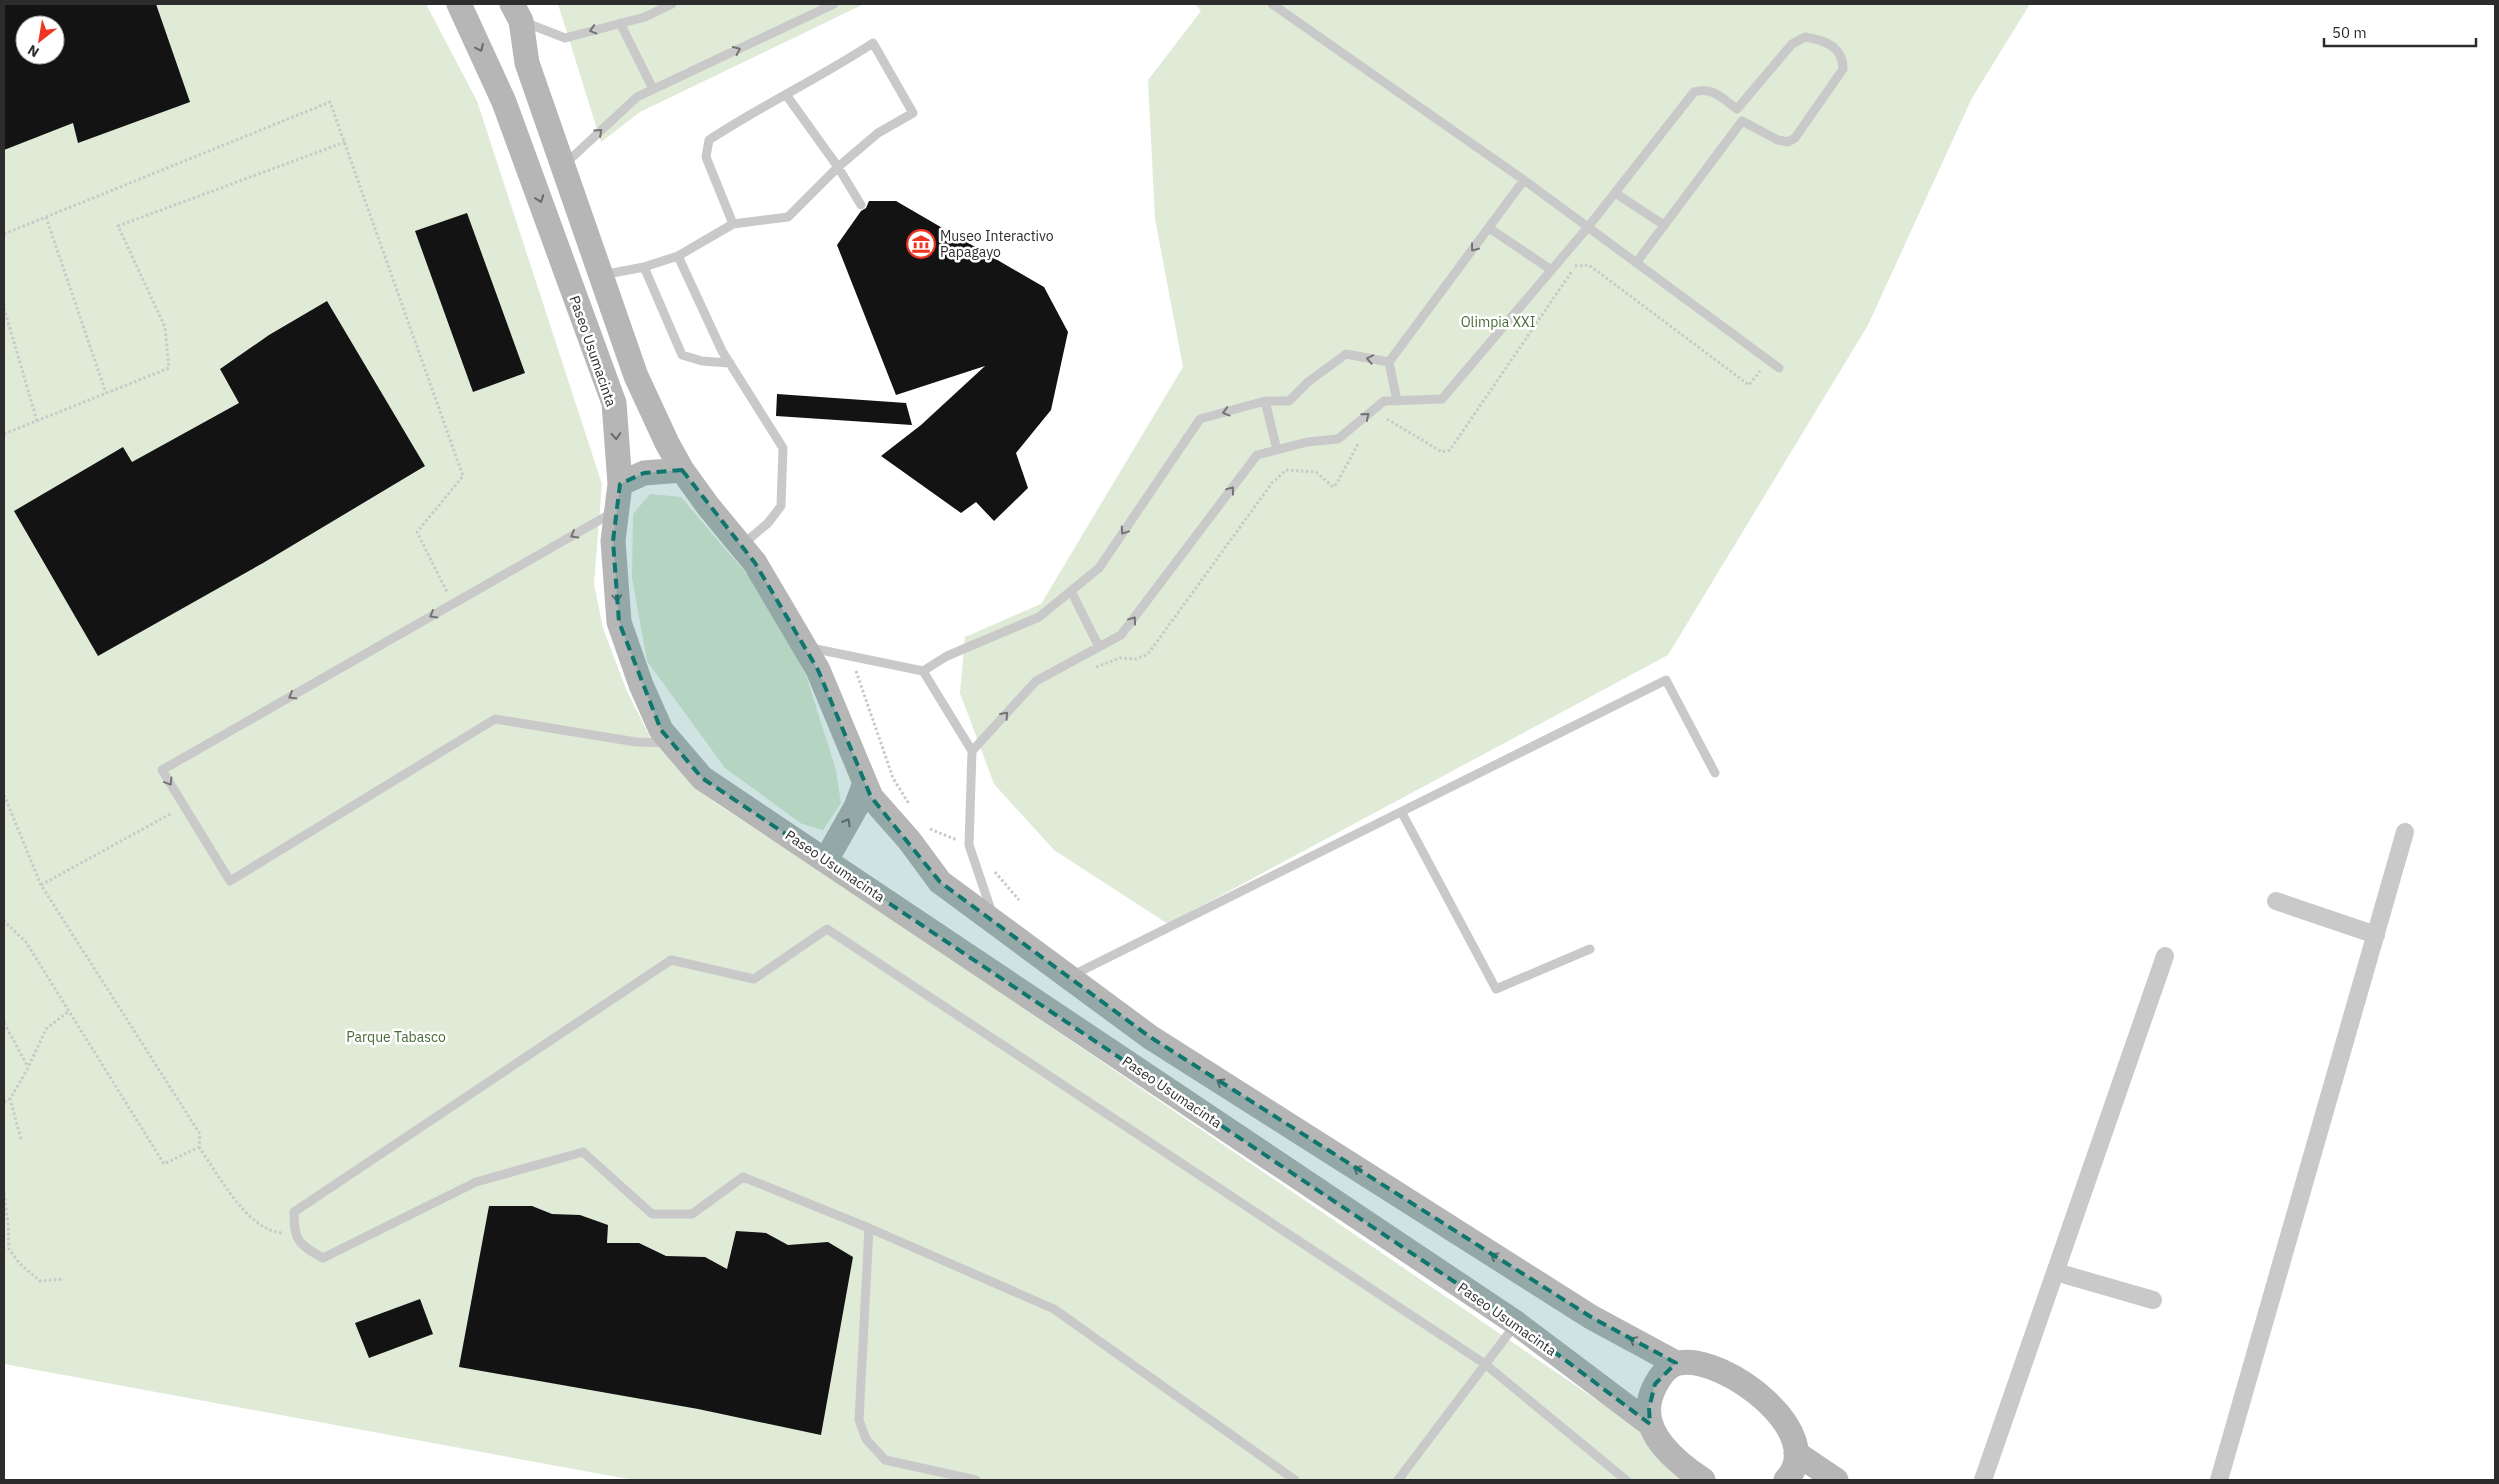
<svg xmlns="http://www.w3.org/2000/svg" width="2499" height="1484" font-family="'IBM Plex Sans',sans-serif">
  <rect width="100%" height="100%" fill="#fff"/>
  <path fill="#dfebd7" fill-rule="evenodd" d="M4 4H426L477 101 602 484 594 584 603 628 626 689 651 739 714 802 899 923 1632 1424 1687 1480H633L4 1364ZM25 25H55V55H25Z
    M558 4H864L640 112 601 142Z
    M1195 4H2030L1972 98 1868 325 1668 655 1168 924 1054 850 994 784 960 693 965 637 1041 604 1183 367 1155 219 1148 80 1201 11Z
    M650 494 681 497 762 592 807 678 836 770 841 803 823 830 802 824 725 768 647 661 632 578 633 514Z"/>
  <path fill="#131313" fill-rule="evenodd" d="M4 4H156L190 102 78 143 73 123 4 150ZM25 25H55V55H25Z
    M869 201H896L1044 287 1068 332 1051 410 1016 453 1028 488 994 521 976 502 961 513 881 456 921 425 985 366 896 395 837 245 861 211 866 208Z
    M467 213 525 373 473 392 415 231Z
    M327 301 425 466 263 563 98 656 14 511 123 447 132 462 239 403 220 369 269 335Z
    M777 394 906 403 912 425 776 416Z
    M489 1206H532L552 1214 580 1215 608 1225 607 1243H639L666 1256 705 1257 727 1269 736 1231 766 1233 788 1245 828 1242 853 1257 821 1435 698 1409 459 1367Z
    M420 1299 433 1334 369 1358 355 1323Z"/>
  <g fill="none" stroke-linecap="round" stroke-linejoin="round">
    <path stroke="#c9c9c9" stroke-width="3" stroke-dasharray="2.5 2.5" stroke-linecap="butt" d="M46 217 106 393
      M4 234 330 102 463 476 417 532 447 592
      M1575 266 1589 265 1749 385 1760 371
      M4 308 37 421
      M1387 419 1442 452 1450 450 1572 271
      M4 434 169 368 165 327 118 226 345 142
      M1096 667 1120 658 1136 659 1148 654 1272 483 1286 470 1316 472 1333 487 1337 483 1359 442
      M856 671 893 778 909 804
      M4 795 41 885 200 1134 199 1147 164 1164 26 942 4 921
      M930 829 957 840
      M995 872 1019 900
      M41 885 172 813
      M4 1023 28 1067
      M4 1102 10 1099
      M21 1139 10 1099 28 1068 46 1029 69 1011
      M199 1147C218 1174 247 1231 283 1233
      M4 1193 8 1223 9 1249 20 1264 40 1281 64 1279"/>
    <path stroke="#c9c9c9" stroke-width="9" d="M1272 4 1524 180 1779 368
      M524 22 565 38 645 17 672 4
      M620 23 653 89
      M873 43 913 113 878 133 838 167 788 217 733 224 706 157 709 140C762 105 820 78 873 43Z
      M787 96 838 167 861 205
      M565 164 637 97 834 4
      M1615 193 1664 225
      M1489 228 1550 269
      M678 256 722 351 783 448 781 506 768 523 741 546
      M644 267 682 355 702 361 730 363
      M602 275 644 267 678 256 733 224
      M1389 362 1397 401
      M1265 401 1277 450
      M612 513 162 770 230 881 495 719 636 742 667 743
      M1071 591 1099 647
      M811 648 923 671 972 751 969 845 992 913
      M923 671 947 656 1039 617 1099 568 1200 419 1265 401H1289L1308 382 1346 354 1389 362 1524 180
      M972 751 1036 681 1121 635 1257 455 1307 442 1338 439 1384 401 1442 399 1588 227 1694 92C1712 86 1723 99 1737 109L1792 44 1805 37C1824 40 1843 46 1843 69L1795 138 1788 142 1778 140 1742 121 1636 263
      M1402 813 1496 989 1590 949
      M1073 975 1666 680 1715 773
      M869 1228 1054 1309 1295 1480
      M976 1480 885 1460 866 1439 859 1420 869 1228 743 1177 692 1214H652L583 1152 476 1182 323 1258C298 1244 294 1241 294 1212L671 960 754 979 827 929 1485 1364 1626 1480
      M1398 1480 1515 1325"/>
    <path stroke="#c9c9c9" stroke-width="18" d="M2276 901 2376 935
      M2056 1272 2153 1300
      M1983 1480 2165 956
      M2219 1480 2405 832"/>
    <path stroke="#b6b6b6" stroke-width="25" d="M459 4 504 102 614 403 620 484 613 541 619 622 641 685 661 730 702 778 1516 1323 1650 1424
      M512 4 521 21 527 63 636 376 667 443 682 470 708 506 755 563 791 624 818 670 871 797 909 840 940 882 1150 1037 1591 1317 1676 1363
      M620 484 644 473 682 470
      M826 860 856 807 865 783
      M1796 1453 1836 1480
      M1703 1480C1679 1464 1644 1437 1649 1404 1651 1390 1663 1366 1679 1363 1724 1354 1830 1434 1786 1480"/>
  </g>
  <defs><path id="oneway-chevron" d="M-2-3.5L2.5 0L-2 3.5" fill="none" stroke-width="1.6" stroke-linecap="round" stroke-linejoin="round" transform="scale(1.25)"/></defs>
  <g stroke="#737373">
    <use href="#oneway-chevron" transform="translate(593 30) rotate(165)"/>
    <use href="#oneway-chevron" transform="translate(737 50) rotate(-25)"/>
    <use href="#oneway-chevron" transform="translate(599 132) rotate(-42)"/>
    <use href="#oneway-chevron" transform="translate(1474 248) rotate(127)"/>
    <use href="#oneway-chevron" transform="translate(1370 359) rotate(-169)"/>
    <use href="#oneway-chevron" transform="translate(1226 412) rotate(165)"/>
    <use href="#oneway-chevron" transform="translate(1366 416) rotate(-39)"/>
    <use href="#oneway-chevron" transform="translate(1231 490) rotate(-53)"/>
    <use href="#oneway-chevron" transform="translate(1124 531) rotate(124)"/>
    <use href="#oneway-chevron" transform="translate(574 535) rotate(150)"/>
    <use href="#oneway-chevron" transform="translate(433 615) rotate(150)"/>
    <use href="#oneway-chevron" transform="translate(1133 620) rotate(-53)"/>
    <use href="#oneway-chevron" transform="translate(292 696) rotate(150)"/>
    <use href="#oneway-chevron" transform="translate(1005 715) rotate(-48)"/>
    <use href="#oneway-chevron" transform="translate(169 782) rotate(59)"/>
  </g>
  <g stroke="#6a6a6a">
    <use href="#oneway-chevron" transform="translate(480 48) rotate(65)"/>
    <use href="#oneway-chevron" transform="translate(540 199) rotate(70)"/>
    <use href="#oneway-chevron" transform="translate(616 436) rotate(86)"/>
    <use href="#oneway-chevron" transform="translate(617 598) rotate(86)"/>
    <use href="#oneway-chevron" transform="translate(847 822) rotate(-60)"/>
    <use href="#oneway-chevron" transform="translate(1220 1082) rotate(-148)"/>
    <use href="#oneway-chevron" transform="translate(1357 1169) rotate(-148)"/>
    <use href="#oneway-chevron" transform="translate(1494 1256) rotate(-148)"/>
    <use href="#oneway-chevron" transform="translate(1633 1340) rotate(-152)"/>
  </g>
  <path fill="#0f766e" fill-opacity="0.2" stroke="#0f766e" stroke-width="4" stroke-dasharray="10 6" stroke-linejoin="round" d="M682 470 755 563 791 624 818 670 871 797 940 882 1150 1037 1591 1317 1676 1363 1655 1384 1649 1408 1650 1424 1516 1323 702 778 661 730 619 622 613 541 620 484 644 473Z"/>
  <defs>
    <symbol id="museum-ring" viewBox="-11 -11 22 22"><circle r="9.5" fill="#fff" stroke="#ef3421" stroke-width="1.5"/><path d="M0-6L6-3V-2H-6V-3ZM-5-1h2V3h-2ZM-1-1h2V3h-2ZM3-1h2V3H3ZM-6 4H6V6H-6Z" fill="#ef3421"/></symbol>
  </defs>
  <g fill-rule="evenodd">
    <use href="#museum-ring" x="905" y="228" width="32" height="32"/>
  </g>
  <g text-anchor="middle" stroke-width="5" stroke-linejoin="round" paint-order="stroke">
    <g font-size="14" fill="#2c2c2c" stroke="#fff" text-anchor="start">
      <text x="940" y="241">Museo Interactivo<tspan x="940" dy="16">Papagayo</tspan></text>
    </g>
    <g font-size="14" fill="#466937" stroke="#fff">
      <text x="1498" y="327">Olimpia XXI</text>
      <text x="396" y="1042">Parque Tabasco</text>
    </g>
    <g font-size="14" fill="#2c2c2c" stroke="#fff">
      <text transform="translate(593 351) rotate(71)" y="5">Paseo Usumacinta</text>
      <text transform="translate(835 866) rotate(34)" y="5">Paseo Usumacinta</text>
      <text transform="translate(1172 1092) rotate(34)" y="5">Paseo Usumacinta</text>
      <text transform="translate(1507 1319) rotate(35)" y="5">Paseo Usumacinta</text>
    </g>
  </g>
  <rect width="2499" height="1484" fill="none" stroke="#2c2c2c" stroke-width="10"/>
  <g transform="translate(40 40) rotate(211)"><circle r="24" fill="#ffffff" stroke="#ababab"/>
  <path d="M0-4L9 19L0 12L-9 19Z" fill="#ef3421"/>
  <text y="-8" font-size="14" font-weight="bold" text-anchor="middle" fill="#2c2c2c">N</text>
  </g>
  <path d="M2324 38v8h152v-8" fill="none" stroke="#2c2c2c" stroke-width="2.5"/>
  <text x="2332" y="38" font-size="15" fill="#2c2c2c" stroke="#ffffff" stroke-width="4" paint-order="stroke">50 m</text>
</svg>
